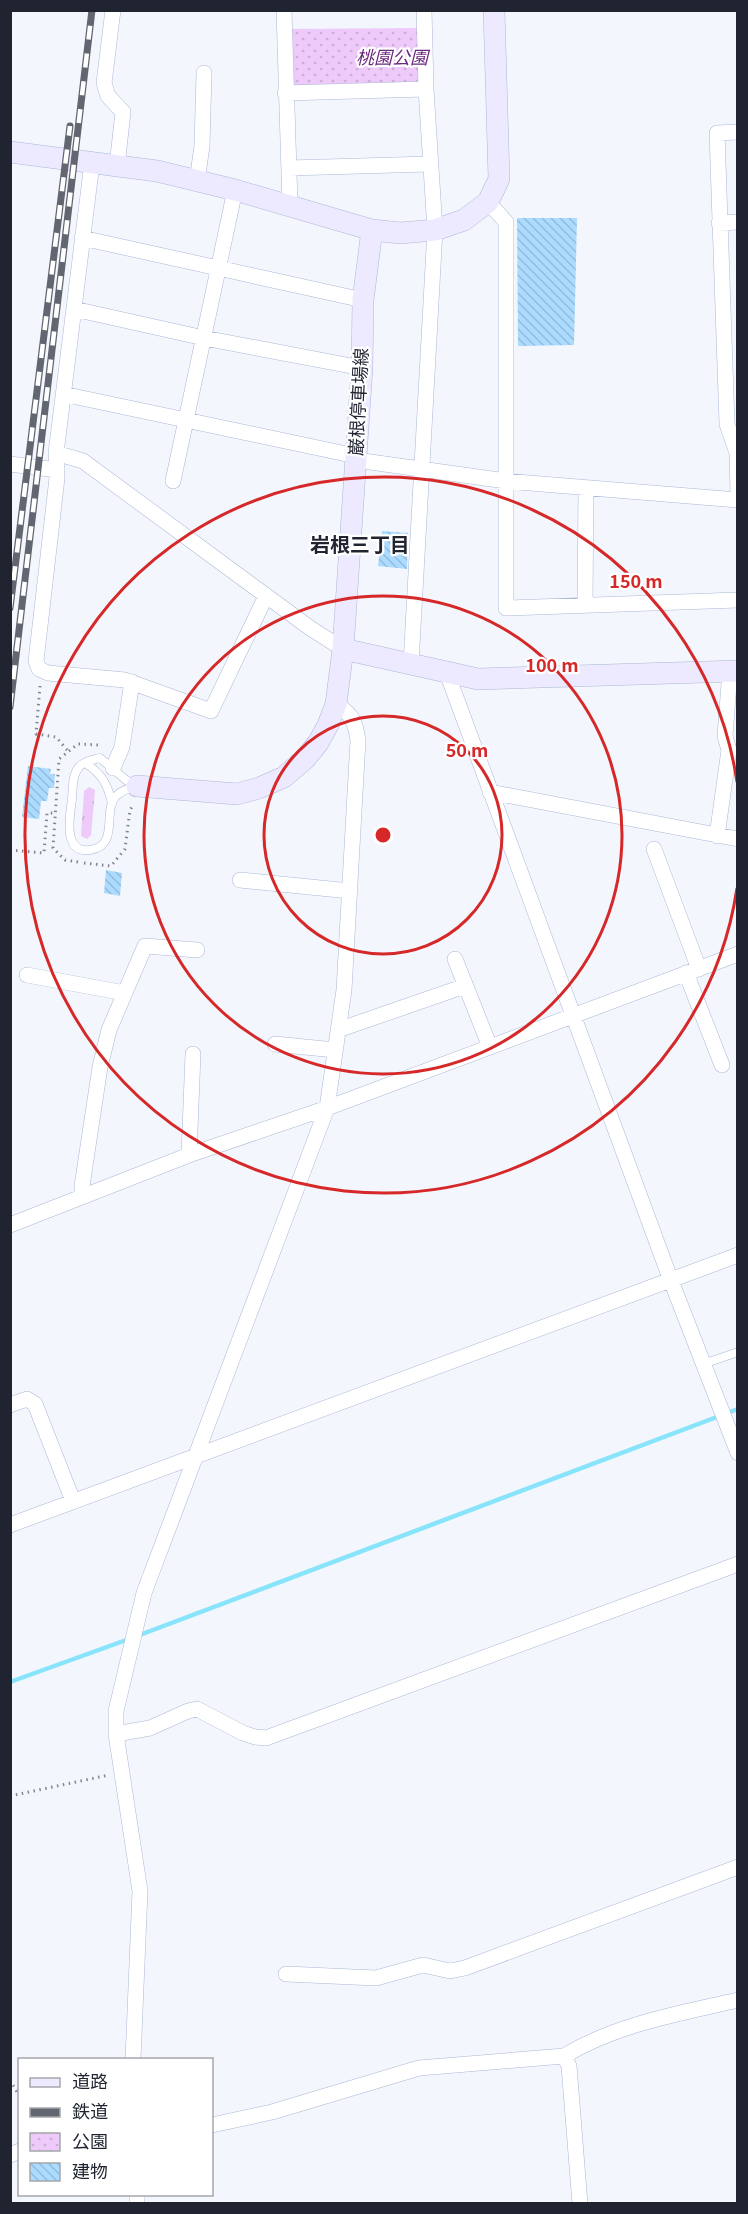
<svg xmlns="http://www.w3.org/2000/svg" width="748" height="2214" font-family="Georgia,'Noto Sans JP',serif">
  <defs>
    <pattern id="grass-tufts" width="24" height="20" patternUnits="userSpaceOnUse" patternTransform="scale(1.5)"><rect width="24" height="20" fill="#edcaf9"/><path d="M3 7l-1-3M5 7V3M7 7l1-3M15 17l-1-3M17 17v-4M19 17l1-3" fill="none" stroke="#cbadd6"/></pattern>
    <pattern id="park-dots" width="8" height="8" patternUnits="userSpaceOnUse" patternTransform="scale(1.5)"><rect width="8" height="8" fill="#edcaf9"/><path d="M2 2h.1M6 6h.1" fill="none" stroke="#cbadd6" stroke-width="1.8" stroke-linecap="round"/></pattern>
    <pattern id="building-back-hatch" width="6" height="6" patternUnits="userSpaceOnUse" patternTransform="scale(1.5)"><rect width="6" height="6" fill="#abdbff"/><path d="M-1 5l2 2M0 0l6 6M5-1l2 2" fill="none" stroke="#93bcdb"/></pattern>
  </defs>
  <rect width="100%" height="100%" fill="#f3f6fc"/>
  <path fill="url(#grass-tufts)" d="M89 787 95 790 91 835 87 839 81 836 84 791Z"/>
  <path fill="url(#park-dots)" d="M423 28 424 87 292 90 291 29Z"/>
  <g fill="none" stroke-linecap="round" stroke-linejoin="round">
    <path stroke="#87e4fb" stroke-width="4.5" d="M137 1636 738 1409
      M10 1682 129 1639"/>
  </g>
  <path fill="url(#building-back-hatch)" d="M517 218H577L574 345 518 346Z
    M382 531 408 533 407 569 378 566Z
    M28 766 51 769 50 774H55L54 788H49L47 801H41L39 819 22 817Z
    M106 870 122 873 120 896 104 893Z"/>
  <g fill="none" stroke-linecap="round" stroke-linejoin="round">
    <defs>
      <path id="lane" d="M100 758 126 780 137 786C129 788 122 790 116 796 102 811 120 846 90 850 62 854 70 815 72 799 73 788 72 775 79 767 84 761 92 760 100 758Z
        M85 763C102 774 107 783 112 803
        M703 1364 738 1352"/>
      <path id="street" d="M113 10 104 83 108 96 123 112 117 166
        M284 10 290 205
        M285 93 426 89
        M738 132 717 133 727 424 737 453 738 493
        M92 163 56 453 57 478 36 661 39 669 48 673 125 680 211 711 266 596
        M289 168 430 164
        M197 181 202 146 204 73
        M488 202 506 222V608L738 600
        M719 223 738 222
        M82 238 363 300
        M74 309 204 338 362 368
        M63 394 356 456
        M56 453 83 461 310 628 343 649
        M356 460 506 481 738 500
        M10 464 57 470
        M173 481 235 190
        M585 605 586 488
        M411 664 435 230 426 89 424 10
        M447 673 670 1278 738 1453
        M113 768 122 747 132 682
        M490 792 738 839
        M717 836 729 750 725 736 730 671
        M654 849 699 969
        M240 880 350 891
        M455 959 490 1047
        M686 973 722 1065
        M27 975 125 993
        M338 1030 465 986
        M275 1044 335 1050
        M189 1155 193 1054
        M82 1197V1186L100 1067 109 1030 145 946 197 950
        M10 1225 189 1155 327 1108 738 954
        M10 1405 27 1399 35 1404 73 1501
        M10 1525 738 1255
        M116 1734 150 1728 188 1711 197 1709 243 1733 255 1737 266 1738 738 1564
        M286 1974 376 1978 423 1965 450 1971 465 1968 738 1867
        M564 2056 569 2066 580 2204
        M133 2060 140 1891 116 1734V1711L144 1593 327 1108 344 990 358 740C355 721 352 714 336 704
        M212 2125 272 2112 419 2068 564 2056C617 2024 678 2014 738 2000
        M10 2155 20 2151
        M137 2194V2204"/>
      <path id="secondary" d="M10 152 157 171 235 190 372 230 400 233 435 230 464 220 488 202 499 179 494 10
        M343 649 478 679 738 671
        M137 786 237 794 259 788 284 777 305 759 318 743 328 725 336 704 343 649 362 368 363 300 372 230"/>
    </defs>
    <use href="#lane" stroke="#abb8d6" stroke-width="9"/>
    <use href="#street" stroke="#abb8d6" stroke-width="16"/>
    <use href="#secondary" stroke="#abb8d6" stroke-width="22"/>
    <path stroke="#82868f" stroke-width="3" stroke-dasharray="1.5 4.5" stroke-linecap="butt" d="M40 686 36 734 56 737 68 751
      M10 850 44 853 47 813H55
      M78 862 65 860 53 848 59 759 78 744 99 745
      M84 863 111 866 125 849 130 810 134 804
      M10 1796 109 1775
      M10 2080 20 2097"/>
    <use href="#lane" stroke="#fff" stroke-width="8"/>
    <use href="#street" stroke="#fff" stroke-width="15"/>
    <use href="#secondary" stroke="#ede9ff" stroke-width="21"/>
    <defs>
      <path id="rail" d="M10 608 70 126
        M10 707 92 10"/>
    </defs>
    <use href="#rail" stroke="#616670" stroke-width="7"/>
    <use href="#rail" stroke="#fff" stroke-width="4.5" stroke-dasharray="14" stroke-linecap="butt"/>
  </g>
  <g fill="none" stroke="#d62828" stroke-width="3">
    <circle cx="383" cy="835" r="119"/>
    <circle cx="383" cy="835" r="239"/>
    <path d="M737 888A358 358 0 1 1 737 782"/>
  </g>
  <g text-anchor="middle" stroke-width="4.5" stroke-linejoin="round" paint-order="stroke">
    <g font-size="18" font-style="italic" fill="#6b297f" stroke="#fff">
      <text x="392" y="64">桃園公園</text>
    </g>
    <g font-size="18" fill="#1f2430" stroke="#fff">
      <text transform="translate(359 402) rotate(-87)" y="6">巌根停車場線</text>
    </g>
    <g font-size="20" font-weight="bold" fill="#1f2430" stroke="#fff">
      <text x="360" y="552">岩根三丁目</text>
    </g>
  </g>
  <circle cx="383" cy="835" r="9" fill="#d62828" stroke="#fff" stroke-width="3"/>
  <g font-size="18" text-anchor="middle" font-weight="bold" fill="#d62828" stroke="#fff" stroke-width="4.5" stroke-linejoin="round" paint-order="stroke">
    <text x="636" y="588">150 m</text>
    <text x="552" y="672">100 m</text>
    <text x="467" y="757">50 m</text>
  </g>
  <rect width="748" height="2214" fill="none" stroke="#1f2430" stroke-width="24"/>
  <rect x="18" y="2058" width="195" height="138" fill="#ffffff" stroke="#a5a7ac" stroke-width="1.5"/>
  <rect x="30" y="2078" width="30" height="9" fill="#ede9ff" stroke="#a5a7ac" stroke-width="1.5"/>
  <text x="72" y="2088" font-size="18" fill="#1f2430">道路</text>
  <rect x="30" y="2108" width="30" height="9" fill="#616670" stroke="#a5a7ac" stroke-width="1.5"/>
  <text x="72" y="2118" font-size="18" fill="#1f2430">鉄道</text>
  <rect x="30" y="2133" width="30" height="18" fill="url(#park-dots)" stroke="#a5a7ac" stroke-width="1.5"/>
  <text x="72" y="2148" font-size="18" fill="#1f2430">公園</text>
  <rect x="30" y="2163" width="30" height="18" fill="url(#building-back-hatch)" stroke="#a5a7ac" stroke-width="1.5"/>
  <text x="72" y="2178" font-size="18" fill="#1f2430">建物</text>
</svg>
